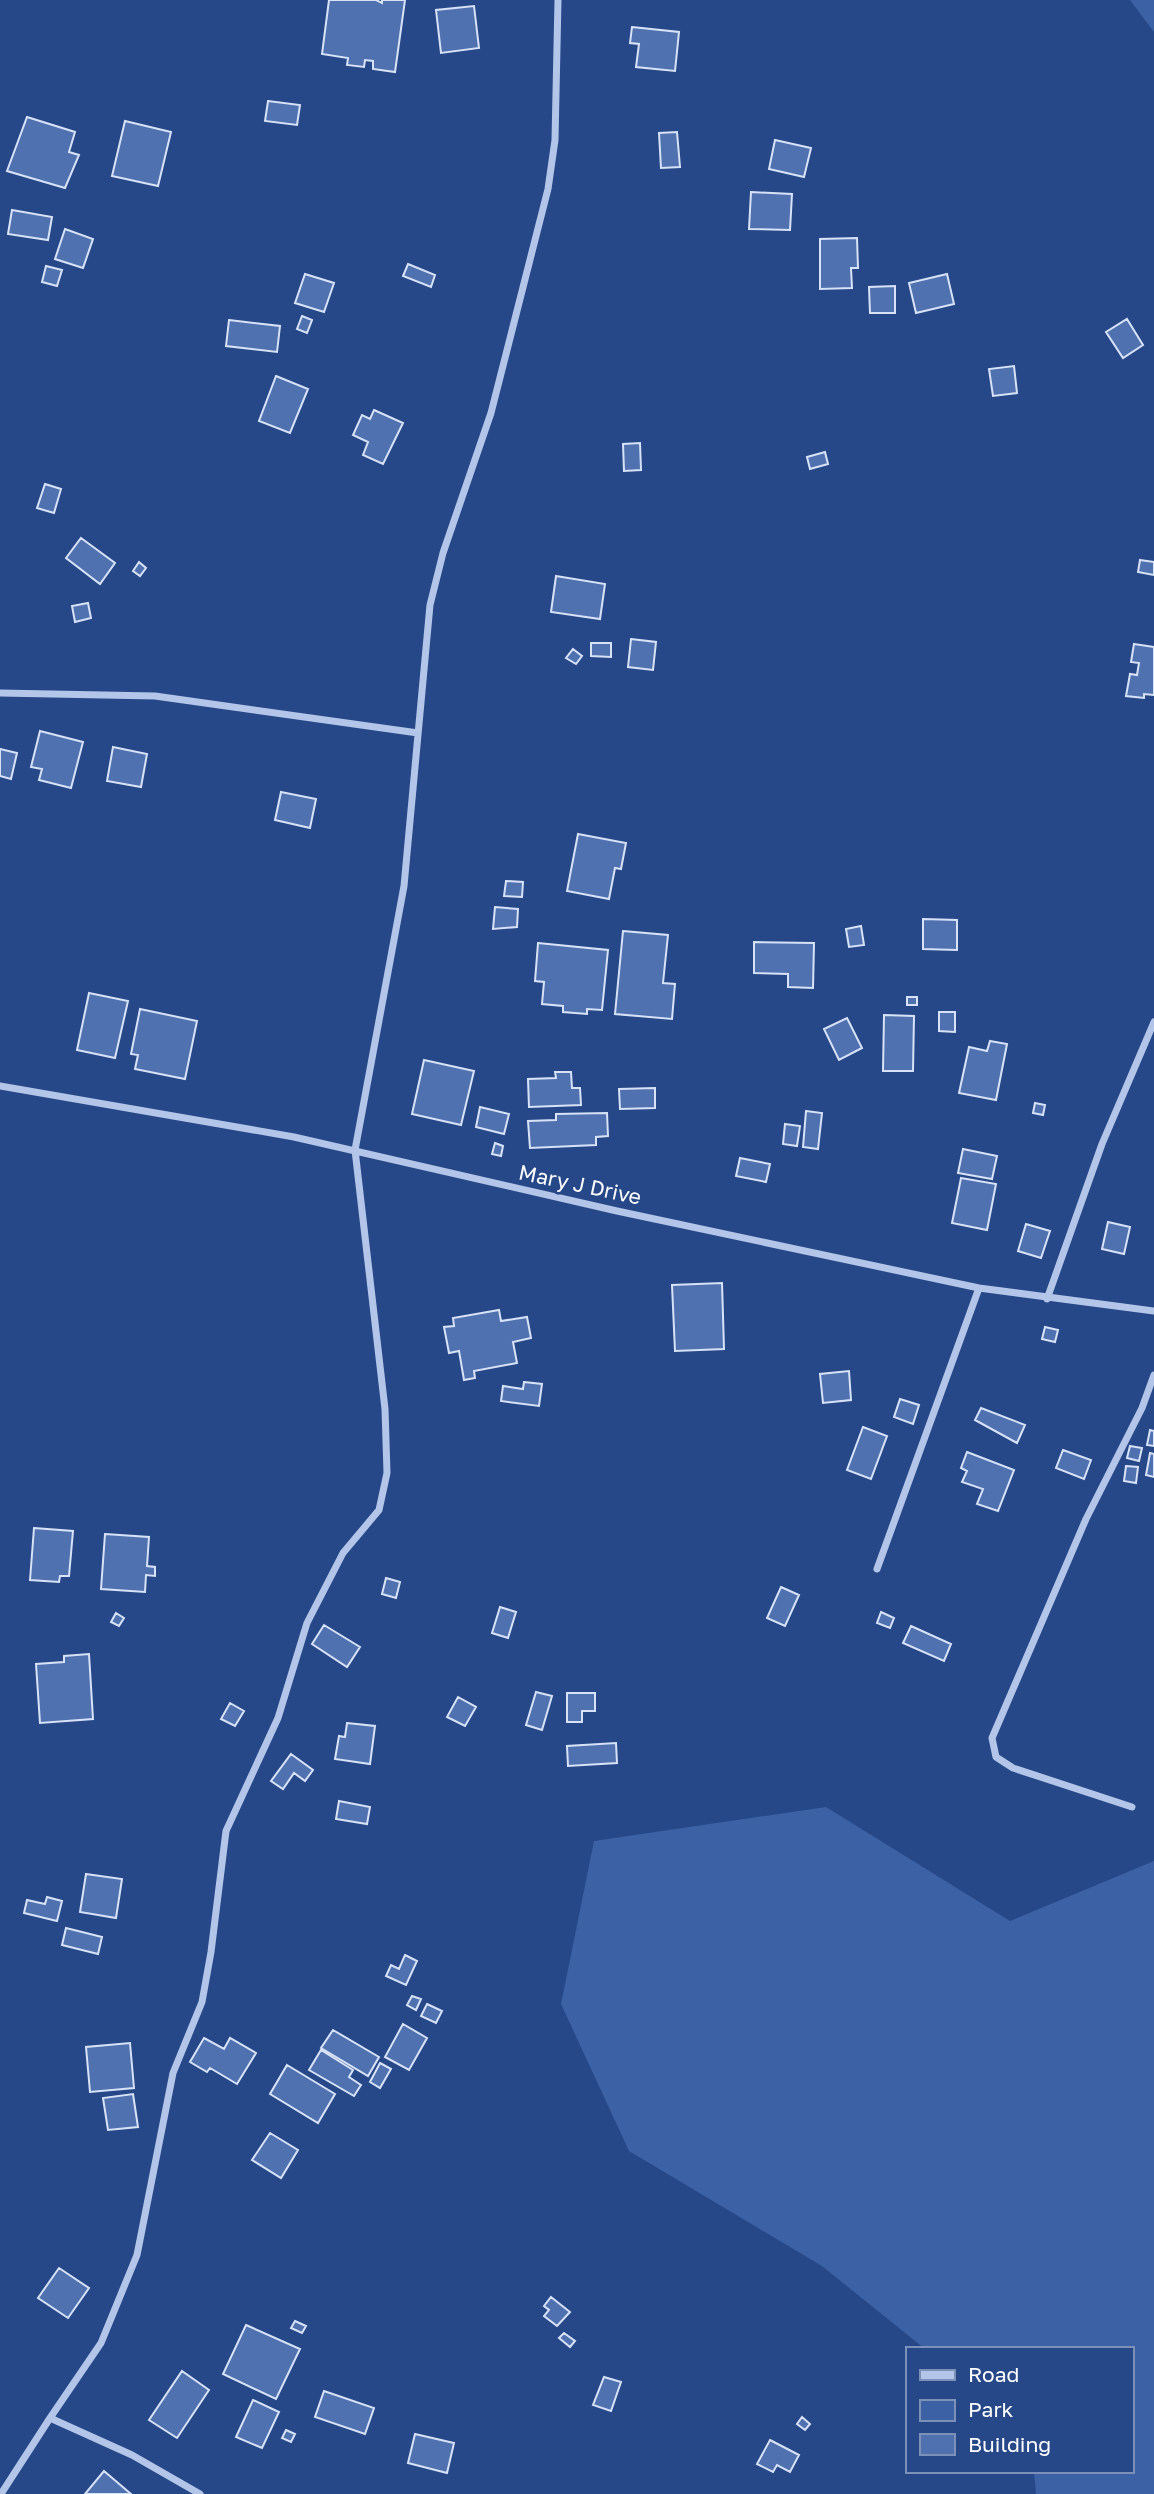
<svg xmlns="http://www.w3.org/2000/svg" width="1154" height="2494" font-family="'Golos Text',sans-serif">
  <rect width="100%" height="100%" fill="#274888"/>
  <path fill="#3c61a4" d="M1130 0H1154V32Z
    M826 1807 1010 1921 1154 1861V2494H1036L1034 2471H1131V2349H925L822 2266 629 2151 561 2004 594 1841Z"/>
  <path fill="#5071af" stroke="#d7e2f7" stroke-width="2" d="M329 0H376L382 3V0H405L395 72 373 69V61L365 60 364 67 347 65 348 58 322 54Z
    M474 6 479 48 441 53 436 10Z
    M632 27 679 32 675 71 636 67 639 44 630 43Z
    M268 101 300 105 297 125 265 121Z
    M27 117 75 132 69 152 79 155 65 188 7 171Z
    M125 121 171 132 158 186 112 176Z
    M677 132 680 167 661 168 659 133Z
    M775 140 811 148 804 177 769 169Z
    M751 192 792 194 790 230 749 229Z
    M12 210 52 217 48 240 8 234Z
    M65 229 93 239 83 268 55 259Z
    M857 238 858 268H851L852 288 820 289V239Z
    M408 264 435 275 431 287 403 276Z
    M46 266 62 270 57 286 42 282Z
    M305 274 334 283 324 312 295 303Z
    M947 274 954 304 916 313 909 283Z
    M895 286V313H870L869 287Z
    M302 316 312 320 307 333 297 329Z
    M1127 319 1143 345 1123 358 1106 332Z
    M229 320 280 326 277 352 226 346Z
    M1014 366 1017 393 993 396 989 369Z
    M276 376 308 389 290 433 259 421Z
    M374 410 403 423 383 464 363 455 368 442 353 435 362 415 370 419Z
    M640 443 641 470 624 471 623 444Z
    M825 452 828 464 810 469 807 457Z
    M45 484 61 489 54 513 37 508Z
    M81 538 115 563 100 584 66 558Z
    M1140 560 1154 562V575L1138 572Z
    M139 562 146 568 140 576 133 571Z
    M556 576 605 584 600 619 551 612Z
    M88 603 91 618 75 622 72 606Z
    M631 639 656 642 653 670 628 667Z
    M591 643H611V657L591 656Z
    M1134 644 1154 647V695L1144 694V698L1126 696 1130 674 1137 675 1139 663 1131 662Z
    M573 649 582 656 576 664 566 658Z
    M40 731 83 742 71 788 39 780 42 769 31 767Z
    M113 747 147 754 141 787 107 781Z
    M0 749 17 753 11 779 0 776Z
    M281 792 316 799 310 828 275 820Z
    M578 834 626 843 621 869 615 868 609 899 567 891Z
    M506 881 523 882 522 897 504 896Z
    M495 907 518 909 517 927 493 929Z
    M923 919 957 920V950L923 949Z
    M861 926 864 945 849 947 846 929Z
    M623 931 668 935 663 983 675 984 672 1019 615 1014Z
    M754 942 814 943 813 988 788 987V974L754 973Z
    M538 943 608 950 602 1010 587 1009V1014L563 1012V1006L542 1004 544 982 535 981Z
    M89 993 128 1001 115 1058 77 1050Z
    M907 997H917V1005H907Z
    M140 1009 197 1021 185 1079 135 1069 138 1055 131 1054Z
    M939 1012H955V1032L939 1031Z
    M884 1015 914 1016 913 1071H883Z
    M847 1018 862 1048 839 1060 824 1029Z
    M990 1041 1007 1044 996 1100 959 1093 969 1047 987 1051Z
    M424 1060 474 1071 461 1125 412 1114Z
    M555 1072H571L572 1088H580L581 1105 529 1107 528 1079 556 1078Z
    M655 1088V1108L620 1109 619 1089Z
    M1035 1103 1045 1105 1043 1115 1033 1113Z
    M480 1107 509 1114 504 1134 476 1127Z
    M806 1111 822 1113 818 1149 803 1147Z
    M607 1113 608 1136 596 1137V1145L530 1148 528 1121 556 1120V1114Z
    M785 1124 800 1126 797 1146 783 1144Z
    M495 1143 503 1146 501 1156 492 1154Z
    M963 1149 997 1156 992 1179 958 1173Z
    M740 1158 770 1164 766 1182 736 1176Z
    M961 1178 996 1184 987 1230 952 1223Z
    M1108 1222 1130 1227 1124 1254 1102 1249Z
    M1026 1224 1050 1231 1041 1258 1018 1251Z
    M722 1283 724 1349 675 1351 672 1285Z
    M499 1310 501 1321 527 1317 531 1338 513 1342 517 1363 474 1371 475 1378 464 1380 459 1351 449 1353 444 1327 454 1326 453 1318Z
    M1045 1327 1058 1330 1055 1342 1042 1339Z
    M849 1371 851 1400 823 1403 820 1374Z
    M524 1382 542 1384 539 1406 501 1401 503 1386 523 1389Z
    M900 1399 919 1405 913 1424 894 1417Z
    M981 1408 1025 1425 1017 1443 975 1420Z
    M863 1427 887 1436 871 1479 847 1470Z
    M1150 1430 1154 1431V1446L1147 1445Z
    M1130 1446 1142 1448 1139 1461 1127 1458Z
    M1063 1450 1091 1460 1084 1479 1056 1468Z
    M967 1452 1014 1470 998 1511 977 1504 983 1489 962 1482 967 1471 961 1468Z
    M1150 1453 1154 1454V1477L1146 1475Z
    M1126 1466 1138 1467 1136 1483 1124 1481Z
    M34 1528 73 1531 69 1576H60L59 1582 30 1580Z
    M105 1534 149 1537 147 1566 155 1567V1576L146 1575 145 1592 101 1589Z
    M386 1578 400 1582 396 1598 382 1594Z
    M781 1587 799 1595 785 1626 767 1618Z
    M500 1607 516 1612 508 1638 492 1633Z
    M881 1612 894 1618 890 1628 877 1623Z
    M116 1613 124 1618 119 1626 111 1622Z
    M324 1625 360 1647 347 1667 312 1644Z
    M911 1626 951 1644 944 1661 903 1643Z
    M89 1654 93 1719 40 1723 36 1664 64 1662V1656Z
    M536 1692 552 1696 542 1730 526 1725Z
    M567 1693H595V1711H582V1722H567Z
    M458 1697 476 1707 465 1726 447 1717Z
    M230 1703 244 1711 235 1726 221 1719Z
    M347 1723 375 1726 370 1764 335 1759 339 1736 345 1737Z
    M616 1743 617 1763 568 1766 567 1746Z
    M291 1754 313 1770 305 1781 294 1773 283 1789 271 1781Z
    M339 1801 370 1807 367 1824 336 1819Z
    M86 1874 122 1879 116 1918 80 1912Z
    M47 1897 62 1901 57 1921 24 1913 27 1900 45 1904Z
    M66 1928 102 1937 98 1954 62 1945Z
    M405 1955 417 1961 406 1985 386 1976 391 1965 399 1969Z
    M412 1996 421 1999 416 2010 407 2005Z
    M427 2004 442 2011 436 2023 421 2016Z
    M403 2024 427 2038 409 2070 385 2057Z
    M333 2030 379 2057 368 2076 321 2048Z
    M204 2038 224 2049 230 2038 256 2053 237 2084 210 2068 207 2072 190 2062Z
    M130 2043 134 2088 90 2092 86 2047Z
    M321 2050 353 2070 349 2077 361 2085 354 2096 309 2070Z
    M380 2063 391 2069 380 2088 370 2082Z
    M287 2065 335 2094 318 2123 270 2094Z
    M133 2094 138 2127 108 2130 103 2098Z
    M270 2133 298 2150 281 2178 252 2160Z
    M59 2268 89 2288 68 2318 38 2298Z
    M551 2297 570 2312 557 2326 544 2316 549 2310 544 2306Z
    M295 2321 306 2326 302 2333 291 2328Z
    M246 2325 300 2349 276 2399 223 2374Z
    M564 2333 575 2341 570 2347 559 2338Z
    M182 2371 209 2390 177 2438 149 2420Z
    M604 2377 621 2382 611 2411 593 2405Z
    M324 2391 374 2408 365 2434 315 2417Z
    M253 2400 279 2412 262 2448 236 2437Z
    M802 2417 810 2424 805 2430 797 2424Z
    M286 2430 295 2434 291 2442 282 2438Z
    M415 2434 454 2443 447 2473 408 2463Z
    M770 2440 799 2455 790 2472 777 2465 773 2472 757 2464Z
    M104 2471 131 2494H85Z"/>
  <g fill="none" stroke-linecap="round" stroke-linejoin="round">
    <path stroke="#b3c6e9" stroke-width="7" d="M0 693 155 696 418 733
      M0 1086 294 1137 617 1211 979 1288 1154 1311
      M1047 1299 1102 1144 1154 1022
      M877 1569 979 1288
      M1132 1807 1013 1768 996 1757 992 1738 1086 1519 1142 1408 1154 1375
      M50 2418 101 2343 137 2255 173 2073 202 2002 211 1952 226 1831 278 1718 307 1623 343 1553 379 1510 387 1473 385 1409 355 1150 404 886 430 605 443 553 491 413 548 189 555 140 558 0
      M1 2494 50 2418 132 2455 200 2494"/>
  </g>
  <g text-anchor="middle" stroke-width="5" stroke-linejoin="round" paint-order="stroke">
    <g font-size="21" fill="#fff" stroke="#274888">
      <text transform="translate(580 1185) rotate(12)" y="7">Mary J Drive</text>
    </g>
  </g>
  <rect x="906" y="2347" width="228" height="126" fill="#274888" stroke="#7d91b8" stroke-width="2"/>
  <rect x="920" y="2370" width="35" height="10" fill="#b3c6e9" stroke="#7d91b8" stroke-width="2"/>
  <text x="968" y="2382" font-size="21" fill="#ffffff">Road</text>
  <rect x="920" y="2400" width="35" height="21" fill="#3c61a4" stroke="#7d91b8" stroke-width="2"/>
  <text x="968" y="2417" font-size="21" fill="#ffffff">Park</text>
  <rect x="920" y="2434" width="35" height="21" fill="#5071af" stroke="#7d91b8" stroke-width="2"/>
  <text x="968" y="2452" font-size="21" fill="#ffffff">Building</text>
</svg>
